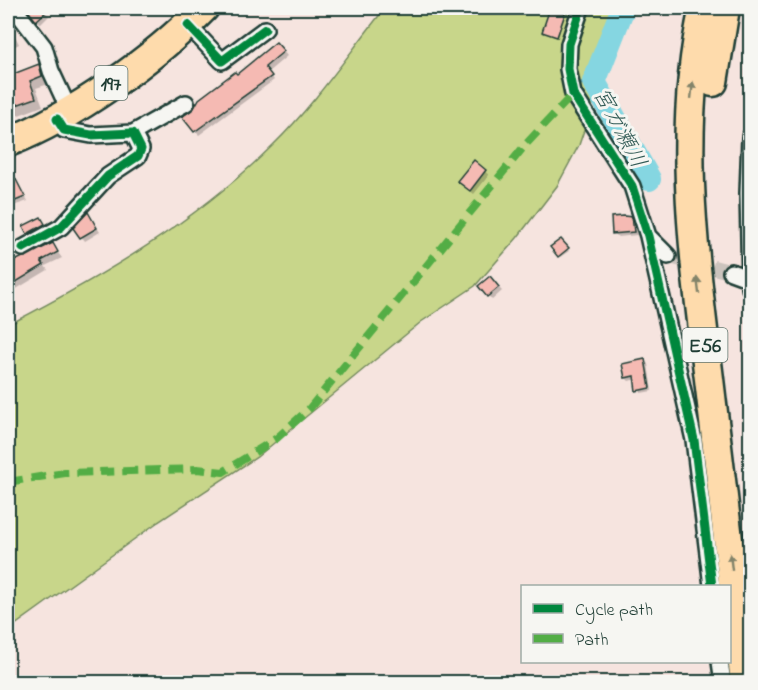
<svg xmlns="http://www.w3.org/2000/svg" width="758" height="690" font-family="'Indie Flower','Klee One',sans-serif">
  <rect width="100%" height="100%" fill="#f6e4df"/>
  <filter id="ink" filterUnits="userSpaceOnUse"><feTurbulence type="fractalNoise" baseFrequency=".0167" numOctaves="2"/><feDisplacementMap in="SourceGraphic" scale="12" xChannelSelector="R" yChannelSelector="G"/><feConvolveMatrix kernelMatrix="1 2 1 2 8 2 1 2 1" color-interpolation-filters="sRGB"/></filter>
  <g filter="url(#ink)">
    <path fill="#c8d68a" stroke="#748a5f" stroke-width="1.5" d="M385 8H622L617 34 579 145 557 186 517 238 475 286 421 322 257 457 158 522 8 630V325C103 276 197 221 273 145 315 104 349 53 385 8Z"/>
    <path fill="#0003" d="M27 8H40L49 16 41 24Z
      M551 8H568L558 38 543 32Z
      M8 21 19 44 8 50Z
      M280 47 287 56 268 72 274 80 199 135 195 131 237 76Z
      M38 66 46 74 49 84 36 88 43 106 8 119V77Z
      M474 162 489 175 474 194 463 185Z
      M11 172 28 201 13 206 8 200V173Z
      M88 214 100 232 85 241 76 229Z
      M41 219 48 229 32 237 25 227Z
      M631 219 635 223 637 235 618 237 614 233Z
      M561 241 569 251 560 257 552 247Z
      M52 245 62 258 45 266 48 270 8 294V256L11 263 20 258H28Z
      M490 278 502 291 492 300 480 287Z
      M645 361 648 364 652 391 641 393 636 379 629 381 626 378Z"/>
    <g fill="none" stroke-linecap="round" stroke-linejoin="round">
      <path stroke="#5c999c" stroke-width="4" d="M575 84 594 82"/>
      <path stroke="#85d6e1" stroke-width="24" d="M623 8 594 82 649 179"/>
    </g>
    <path fill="#f5bab3" stroke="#1f3d34" stroke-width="1.5" d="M26 8H50L36 21Z
      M550 8H567L557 37 542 32Z
      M276 42 284 51 265 67 272 76 194 132 182 117 194 108 199 99 235 72 237 74Z
      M39 64 42 76 30 81 36 98 8 108V76Z
      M474 160 486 170 470 191 457 181Z
      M8 164 25 197 8 204Z
      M88 212 97 228 80 238 73 228Z
      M624 216 632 217 634 232 612 234 611 217Z
      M41 217 45 224 27 234 23 226Z
      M561 239 569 248 558 257 550 247Z
      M53 243 58 252 41 261 44 265 8 287V264Z
      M490 276 499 287 487 297 478 286Z
      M645 359 650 388 636 391 634 376 625 378 622 364Z"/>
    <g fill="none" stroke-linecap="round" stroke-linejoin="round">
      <path stroke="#cbc3bd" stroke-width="15" stroke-dasharray="15 8" stroke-linecap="butt" d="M668 256 731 272"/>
      <defs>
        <path id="street" d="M14 8 44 47 51 71 70 112
          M581 8 569 44 568 69 573 94 632 186 648 236 694 440 712 586
          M188 25 222 61 265 29
          M133 133 186 103
          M750 137 748 193 750 288
          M648 236 668 256
          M23 248 61 227 108 176 138 156 141 149 133 133 91 135 64 130 57 119
          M731 272 750 279
          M720 662 723 682"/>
        <path id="highway" d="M704 8C676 130 694 256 709 379 721 480 733 581 745 682
          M713 82 725 8
          M8 142C73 117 155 58 204 8"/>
      </defs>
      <use href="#street" stroke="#1f3d34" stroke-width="20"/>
      <use href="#highway" stroke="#1f3d34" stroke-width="33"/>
      <use href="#street" stroke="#f6f6f2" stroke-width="15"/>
      <use href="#highway" stroke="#fedbac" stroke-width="28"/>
      <path stroke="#52ad45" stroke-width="8" stroke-dasharray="15 8" stroke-linecap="butt" d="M8 482 65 473 197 469 223 472 277 438 309 409 527 143 573 94"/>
      <defs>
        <path id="cycleway" d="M581 8 569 44 568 69 573 94 632 186 648 236 694 440 712 586
          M188 25 222 61 265 29
          M750 137 748 193 750 288
          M23 248 61 227 108 176 138 156 141 149 133 133 91 135 64 130 57 119"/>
      </defs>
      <use href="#cycleway" stroke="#f6f6f2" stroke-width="13"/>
      <use href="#cycleway" stroke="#00873e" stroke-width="9"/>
    </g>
    <defs><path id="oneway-solid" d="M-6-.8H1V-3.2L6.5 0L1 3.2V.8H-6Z" transform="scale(1.5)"/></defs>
    <g fill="#83846a">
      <use href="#oneway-solid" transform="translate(692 90) rotate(-84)"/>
      <use href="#oneway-solid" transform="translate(698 285) rotate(-97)"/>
      <use href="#oneway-solid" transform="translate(731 562) rotate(-97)"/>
    </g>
  </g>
  <g text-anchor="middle" stroke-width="6" stroke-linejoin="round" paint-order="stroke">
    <g fill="#f6f6f2" stroke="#60746d" stroke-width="1.5">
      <rect x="94.5" y="66" width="33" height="34" rx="4.5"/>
      <rect x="682.5" y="328" width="45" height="34" rx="4.5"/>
    </g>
    <g font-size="20" font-weight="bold" fill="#1f3d34">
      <text x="111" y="90">197</text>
      <text x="705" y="352">E56</text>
    </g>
    <g font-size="22" font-style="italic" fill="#335c57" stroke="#f6f6f2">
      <text transform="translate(621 127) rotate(62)" y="8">宮ガ瀬川</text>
    </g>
  </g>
  <rect width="758" height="690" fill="none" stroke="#f6f6f2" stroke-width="30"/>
  <rect x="15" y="15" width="728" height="660" fill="none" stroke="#1f3d34" stroke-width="2" filter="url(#ink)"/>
  <rect x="521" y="585" width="210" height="78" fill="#f6f6f2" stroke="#a0aca6" stroke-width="1.5"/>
  <rect x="533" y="604" width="30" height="9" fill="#00873e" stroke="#a0aca6" stroke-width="1.5"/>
  <text x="575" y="615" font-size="18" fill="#1f3d34">Cycle path</text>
  <rect x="533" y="634" width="30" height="9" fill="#52ad45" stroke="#a0aca6" stroke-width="1.5"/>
  <text x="575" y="645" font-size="18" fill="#1f3d34">Path</text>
</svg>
